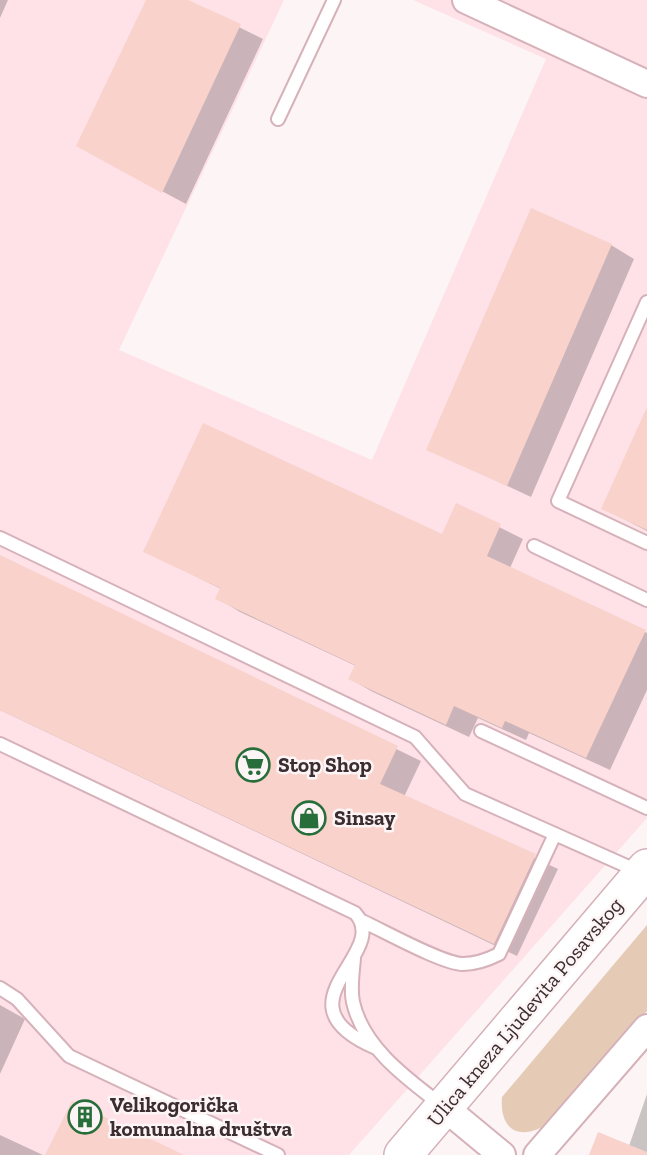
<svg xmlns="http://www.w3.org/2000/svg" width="647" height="1155" font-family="'Zilla Slab',serif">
  <rect width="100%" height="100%" fill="#fcf4f5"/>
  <path fill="#fee2e8" d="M0 0H284L119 350 372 460 546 59 413 0H647V818L349 1155H0Z"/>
  <path fill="#e5cbb5" d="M647 925V1011L552 1121C525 1141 499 1135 502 1097Z"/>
  <path fill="#0003" d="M0 0H8L0 18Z
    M148 0H184L263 39 186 204 102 159Z
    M611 245 634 259 531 497 428 449Z
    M647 412V531L604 509Z
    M457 506 523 539 510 568 647 633V690L610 770 529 733 526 740 478 718 469 737 373 692 350 679 356 666 240 612 217 598 221 589 145 551 443 537Z
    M0 557 421 761 404 797 558 869 517 956 0 710Z
    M0 1005 25 1019 0 1074Z
    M647 1094V1155H591L629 1146Z
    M0 1135 43 1155H0Z"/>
  <path fill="#f8d2cb" d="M146 0H188L241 24 162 193 76 146Z
    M531 208 612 244 507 486 426 450Z
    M647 407V530L601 509Z
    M203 423 442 534 456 503 501 524 487 556 646 630 586 758 505 721 502 728 454 706 446 725 348 679 355 665 215 599 220 588 143 552Z
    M0 555 398 746 380 784 536 854 494 944 0 710Z
    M72 1101 184 1155H45Z
    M598 1132 647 1152V1155H589Z"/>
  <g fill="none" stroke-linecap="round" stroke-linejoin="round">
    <defs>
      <path id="lane" d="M278 119 334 0
        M647 302 558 501 647 543
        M0 538 415 737 465 794 640 872
        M534 546 647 600
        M481 731 647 808
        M0 744 355 913C393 954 271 1003 376 1048
        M362 921C384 931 443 964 463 964 476 964 487 960 499 954L555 834
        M354 958C353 972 350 988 353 1002 363 1047 406 1078 440 1104
        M0 988 17 999 69 1056 278 1155"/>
      <path id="street" d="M466 0 647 84
        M444 1107 502 1155
        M537 1155 647 1028"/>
      <path id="secondary" d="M403 1155 647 868"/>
    </defs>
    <use href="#lane" stroke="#d6b1ba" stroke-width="16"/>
    <use href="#street" stroke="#d6b1ba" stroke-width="30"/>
    <use href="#secondary" stroke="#d6b1ba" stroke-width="40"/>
    <use href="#lane" stroke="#fff" stroke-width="12"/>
    <use href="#street" stroke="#fff" stroke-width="26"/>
    <use href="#secondary" stroke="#fff" stroke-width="37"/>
  </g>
  <defs>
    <symbol id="supermarket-ring" viewBox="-11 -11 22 22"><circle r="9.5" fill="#fcf4f5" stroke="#286e3a" stroke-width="1.5"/><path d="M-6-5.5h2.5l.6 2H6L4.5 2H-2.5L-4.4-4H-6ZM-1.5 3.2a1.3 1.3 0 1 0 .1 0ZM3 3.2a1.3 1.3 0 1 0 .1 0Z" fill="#286e3a"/></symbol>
    <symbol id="shop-ring" viewBox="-11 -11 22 22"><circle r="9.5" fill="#fcf4f5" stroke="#286e3a" stroke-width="1.5"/><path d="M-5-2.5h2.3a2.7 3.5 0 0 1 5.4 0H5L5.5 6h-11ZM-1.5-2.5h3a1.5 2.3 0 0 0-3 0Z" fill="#286e3a"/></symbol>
    <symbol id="building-ring" viewBox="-11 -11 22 22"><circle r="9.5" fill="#fcf4f5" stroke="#286e3a" stroke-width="1.5"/><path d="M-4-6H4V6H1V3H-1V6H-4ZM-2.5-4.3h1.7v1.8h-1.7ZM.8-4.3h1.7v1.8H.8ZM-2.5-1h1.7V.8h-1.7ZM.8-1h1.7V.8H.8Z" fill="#286e3a"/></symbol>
  </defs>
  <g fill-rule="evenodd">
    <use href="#supermarket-ring" x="234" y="746" width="38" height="38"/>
    <use href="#shop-ring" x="290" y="799" width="38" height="38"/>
    <use href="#building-ring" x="66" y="1098" width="38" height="38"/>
  </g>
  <g text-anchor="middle" stroke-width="5" stroke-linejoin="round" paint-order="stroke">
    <g font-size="21" font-weight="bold" fill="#3b2d30" stroke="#fcf4f5" text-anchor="start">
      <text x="278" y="772">Stop Shop</text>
      <text x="334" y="825">Sinsay</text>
      <text x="110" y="1112">Velikogorička<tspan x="110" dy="24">komunalna društva</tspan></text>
    </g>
    <g font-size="21" fill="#3b2d30" stroke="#fcf4f5">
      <text transform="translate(525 1012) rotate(-50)" y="7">Ulica kneza Ljudevita Posavskog</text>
    </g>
  </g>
</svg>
